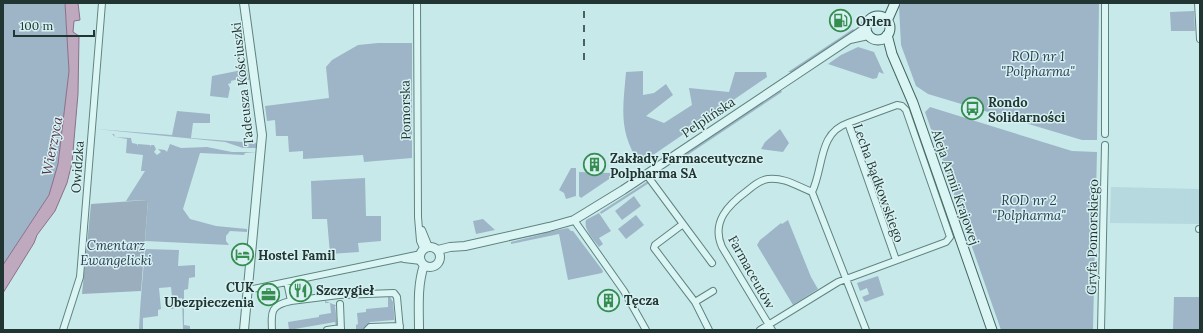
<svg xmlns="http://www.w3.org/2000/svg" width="1203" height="333" font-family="Lora,serif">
  <rect width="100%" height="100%" fill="#c8e9ea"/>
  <path fill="#b6d8df" d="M1111 187 1200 189V224L1110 223Z"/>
  <path fill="#9db5c7" d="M3 3H65L69 71 62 146 54 182 49 195 3 265Z
    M902 3H1099L1097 140H1082L928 94 916 86 901 45 899 7Z
    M1194 11 1195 31H1171L1170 12Z
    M853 29 855 31 793 72H788Z
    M378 43H412V158L364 162 363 155 303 159V151L289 152 288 136H276L275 120 267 121 265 106 329 98 326 67 332 60 358 45Z
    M858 47 874 52 884 74 879 72 877 78 873 79 828 64 841 55Z
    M247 69 249 80 239 82 238 79 231 81V83L228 84 230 88 228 98 210 96 212 76Z
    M643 71V95L654 93 666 84 673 95 646 116 664 123 692 105 689 88 729 92 735 72H766L767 77 640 164C618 132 623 108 626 72Z
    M780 89 782 92 680 160 679 157 712 136 720 128Z
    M930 107 1072 151 1097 152 1093 330H1001L925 112Z
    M177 111 210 114V123H193L191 138 256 143V148H243L225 142 96 129 172 135Z
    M780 129 789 143 783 152 761 149 765 142Z
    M112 134H114L115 137 131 138 132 143 137 144V146L138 144 150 145V147L151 145H154L156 149 154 152 157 155 161 152 158 149 165 150 167 152 170 144 181 148 207 147 232 152H256L245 153 244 155 200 153 183 209 190 219 216 226 247 229V232L230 231 226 236V241L229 245 145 241 148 200 126 201 145 171H141L143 155 126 153 127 139 115 137Z
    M571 168H576V196L566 199 564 193 559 190Z
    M579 172 611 173 612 177 581 198 579 196Z
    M365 178 366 216H381V241L358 243 359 252 330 254 327 219H312L311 181Z
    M648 181 649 183 601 214 600 212Z
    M634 196 641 206 622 220 615 211Z
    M599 213 611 231 599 238 603 244 599 247C594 240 583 229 586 220Z
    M636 215 644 225 626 239 618 229Z
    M483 219 495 230 476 234 473 221Z
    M788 220 811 277 818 289 793 305 757 245 760 240 781 223 782 224Z
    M568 228 571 231H573L603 271 602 273 568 280 559 234 511 244V242L543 234 512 240 513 239Z
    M145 249 179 250 178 266 195 265V277L189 278 188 289 184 290V325L190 326V330H183L182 298 177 299 176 308 172 309 168 307H173L171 287 159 288 161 309 158 310V316L143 318V330H139C140 302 143 276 145 249Z
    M1200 262V330H1173L1174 297H1199Z
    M878 276 884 295 865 302 862 297 869 294 867 288 860 291 857 283Z
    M383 295H389L393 302 395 324 394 320 370 322 364 330H356V325L358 324 357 313 366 312V309L388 307V297H383Z
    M325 301 338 306H335L337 322H340V325L336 326 335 322 289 330 288 322 319 317V315L331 313 330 303H325Z"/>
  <path fill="#9baebd" d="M148 200 141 291 82 294 91 204Z"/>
  <path fill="#bea9be" stroke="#8c708a" d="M65 3H78L80 20 74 21 73 32 79 36 78 94 72 163 67 183 55 211 37 235 34 243 3 293V265L49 195 58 164 69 71Z"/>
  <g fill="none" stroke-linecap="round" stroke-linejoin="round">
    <defs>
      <path id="minor" d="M417 3 418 217 420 241 424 250
        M1198 3 1200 39
        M1105 134V3
        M646 174 683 224 655 245 654 248 695 302 709 330
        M812 192C824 167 818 133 848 123L896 260
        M574 220 624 291 646 330
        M683 224 712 263
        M1199 229H1200
        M422 230 429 247
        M404 259 421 261
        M287 282 291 301 339 295 394 293 397 297 400 330
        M248 290 421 254
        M695 302 713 291
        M340 304 341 330
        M63 330 80 277 102 3
        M272 330C271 311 271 305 291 301
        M327 330 341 328
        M367 330 370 327 400 326
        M760 330 838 282 946 242 950 237 906 110 902 106 897 105 848 123
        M772 330 722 247C711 222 728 205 747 191 753 186 760 180 768 179 784 177 797 186 812 192L866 330
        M1101 330 1105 145"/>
      <path id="tertiary" d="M244 3 262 135 244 330
        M850 39 868 35
        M420 257a10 10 0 1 1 20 0a10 10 0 1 1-20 0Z
        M438 250 450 247 465 246 549 227 574 220 623 190 866 28
        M419 330C419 308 417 286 424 265"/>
      <path id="secondary" d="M866 28a12 12 0 1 1 24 0a12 12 0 1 1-24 0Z
        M887 21 895 3
        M887 35 892 54 913 103 992 330"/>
    </defs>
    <use href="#minor" stroke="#5f847e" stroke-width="8"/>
    <use href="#tertiary" stroke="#5f847e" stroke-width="10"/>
    <use href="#secondary" stroke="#42665f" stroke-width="11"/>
    <use href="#minor" stroke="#dbf5f5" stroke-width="6"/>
    <use href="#tertiary" stroke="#dbf5f5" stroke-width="8"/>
    <use href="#secondary" stroke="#dbf5f5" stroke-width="9"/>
    <path stroke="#213632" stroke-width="1.5" stroke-dasharray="7 7" stroke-linecap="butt" d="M584 60V3"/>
  </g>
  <defs>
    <symbol id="fuel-ring" viewBox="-11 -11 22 22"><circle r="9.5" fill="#d7f1f2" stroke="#358d50" stroke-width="1.5"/><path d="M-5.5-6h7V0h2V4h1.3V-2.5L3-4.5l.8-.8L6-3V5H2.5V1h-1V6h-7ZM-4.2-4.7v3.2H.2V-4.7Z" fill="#358d50"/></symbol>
    <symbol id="bus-ring" viewBox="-11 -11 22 22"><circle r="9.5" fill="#d7f1f2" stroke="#358d50" stroke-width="1.5"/><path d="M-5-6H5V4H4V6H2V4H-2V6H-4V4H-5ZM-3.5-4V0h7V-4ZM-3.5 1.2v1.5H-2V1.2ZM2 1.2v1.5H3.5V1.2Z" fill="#358d50"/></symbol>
    <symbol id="building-ring" viewBox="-11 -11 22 22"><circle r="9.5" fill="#d7f1f2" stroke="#358d50" stroke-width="1.5"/><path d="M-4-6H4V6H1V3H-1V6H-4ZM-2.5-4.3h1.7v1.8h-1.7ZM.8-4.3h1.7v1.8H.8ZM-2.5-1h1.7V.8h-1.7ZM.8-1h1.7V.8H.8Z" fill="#358d50"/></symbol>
    <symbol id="hotel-ring" viewBox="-11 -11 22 22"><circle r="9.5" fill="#d7f1f2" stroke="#358d50" stroke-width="1.5"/><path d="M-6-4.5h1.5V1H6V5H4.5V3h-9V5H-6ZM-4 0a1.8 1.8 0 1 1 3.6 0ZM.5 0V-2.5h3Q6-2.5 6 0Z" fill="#358d50"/></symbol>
    <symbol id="restaurant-ring" viewBox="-11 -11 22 22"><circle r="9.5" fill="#d7f1f2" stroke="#358d50" stroke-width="1.5"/><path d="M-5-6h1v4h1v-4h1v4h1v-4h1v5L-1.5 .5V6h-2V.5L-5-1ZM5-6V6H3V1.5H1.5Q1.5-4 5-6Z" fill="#358d50"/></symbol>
    <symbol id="office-ring" viewBox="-11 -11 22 22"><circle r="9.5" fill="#d7f1f2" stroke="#358d50" stroke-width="1.5"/><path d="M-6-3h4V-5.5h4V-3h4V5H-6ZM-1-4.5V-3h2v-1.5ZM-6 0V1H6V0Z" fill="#358d50"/></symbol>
  </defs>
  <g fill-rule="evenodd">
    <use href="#fuel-ring" x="828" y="8" width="25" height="25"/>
    <use href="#bus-ring" x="960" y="96" width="25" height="25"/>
    <use href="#building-ring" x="582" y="152" width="25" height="25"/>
    <use href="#hotel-ring" x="230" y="242" width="25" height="25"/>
    <use href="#restaurant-ring" x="288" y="278" width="25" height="25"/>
    <use href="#office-ring" x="256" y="282" width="25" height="25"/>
    <use href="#building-ring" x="596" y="288" width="25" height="25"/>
  </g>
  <g text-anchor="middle" stroke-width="3" stroke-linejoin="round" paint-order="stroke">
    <g font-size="13" font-weight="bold" fill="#213632" stroke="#d7f1f2" text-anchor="start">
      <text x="856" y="26">Orlen</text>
      <text x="988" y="107">Rondo<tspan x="988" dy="15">Solidarności</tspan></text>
      <text x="610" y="163">Zakłady Farmaceutyczne<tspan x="610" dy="15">Polpharma SA</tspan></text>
      <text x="258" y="260">Hostel Famil</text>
      <text x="254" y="292" text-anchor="end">CUK<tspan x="254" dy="15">Ubezpieczenia</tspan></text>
      <text x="316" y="295">Szczygieł</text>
      <text x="624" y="305">Tęcza</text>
    </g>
    <g font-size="13" font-style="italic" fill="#2a3a50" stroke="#d7f1f2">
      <text x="1038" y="61">ROD nr 1<tspan x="1038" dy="15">"Polpharma"</tspan></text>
      <text x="1029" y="205">ROD nr 2<tspan x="1029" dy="15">"Polpharma"</tspan></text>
      <text x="116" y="250">Cmentarz<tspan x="116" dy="15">Ewangelicki</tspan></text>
    </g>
    <g font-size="13" fill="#213632" stroke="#d7f1f2">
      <text transform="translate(242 84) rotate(-96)" y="5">Tadeusza Kościuszki</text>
      <text transform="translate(405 110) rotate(-91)" y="5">Pomorska</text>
      <text transform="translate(708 117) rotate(-34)" y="5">Pelplińska</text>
      <text transform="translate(77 167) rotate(-86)" y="5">Owidzka</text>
      <text transform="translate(879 183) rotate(70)" y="5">Lecha Bądkowskiego</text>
      <text transform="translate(956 187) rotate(71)" y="5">Aleja Armii Krajowej</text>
      <text transform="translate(1092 237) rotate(-89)" y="5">Gryfa Pomorskiego</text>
      <text transform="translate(752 272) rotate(61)" y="5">Farmaceutów</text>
    </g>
    <g font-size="14" font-style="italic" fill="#54324b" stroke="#d7f1f2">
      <text transform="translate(52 146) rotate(-79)" y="5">Wierzyca</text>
    </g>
  </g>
  <rect width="1203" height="333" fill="none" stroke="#213632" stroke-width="8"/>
  <path d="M14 30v6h80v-6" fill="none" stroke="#213632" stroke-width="2"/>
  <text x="20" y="30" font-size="12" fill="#213632" stroke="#d7f1f2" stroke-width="3" paint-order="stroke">100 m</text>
</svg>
